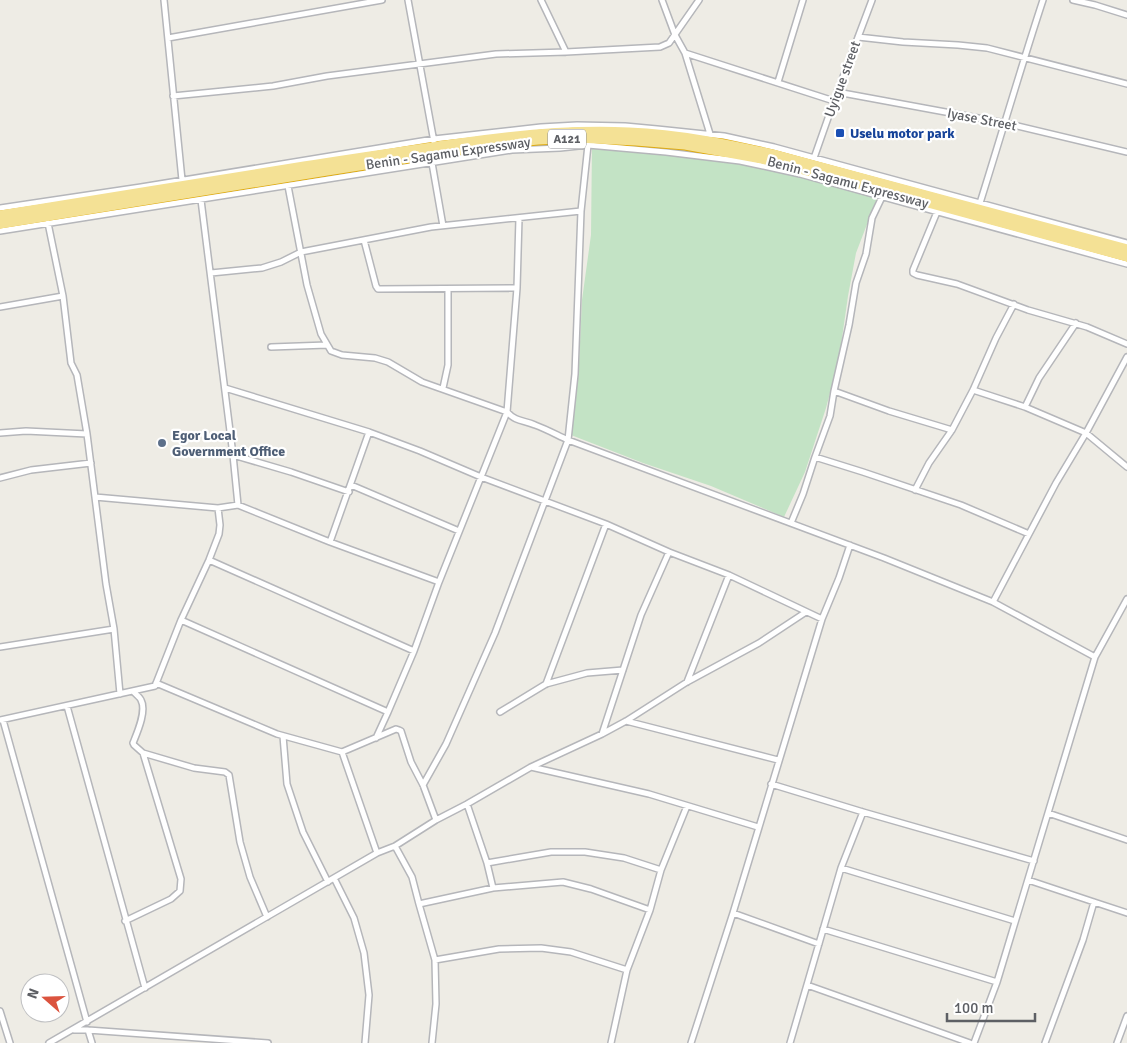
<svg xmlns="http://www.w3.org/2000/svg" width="1127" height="1043" font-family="Signika,sans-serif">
  <rect width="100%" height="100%" fill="#eeece5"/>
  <path fill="#c3e3c5" d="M592 144H631L680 149 791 167 879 193 856 253 848 296 839 359 826 408 805 472 784 517 711 486 643 463 571 435 579 364 582 300 591 235Z"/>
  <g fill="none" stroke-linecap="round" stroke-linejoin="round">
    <defs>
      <path id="street" d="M164 0 182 180
        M408 0 434 142
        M541 0 566 52
        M662 0 675 35 685 53 710 134
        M1073 0 1095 5 1127 15
        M858 37 903 42 958 45 987 48 1127 84
        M168 38 382 0
        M685 53 834 101
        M778 82 803 0
        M837 92 1005 123 1127 152
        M173 96 273 86 327 76 496 54 566 52 660 47 669 43 699 0
        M814 158 834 101 872 0
        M432 163 443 226
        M288 186 307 285 321 334 331 351 342 355 375 358 388 362 422 382 507 412C516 422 524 420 535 425 546 429 557 435 568 440L884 558 993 602 1095 657
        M201 200 233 455 238 505
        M980 203C1001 136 1021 67 1043 0
        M0 208 141 187 434 139 541 127 577 125 625 126 657 129 724 136 774 147 1127 243
        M937 212 913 270V273L917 275 957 284 1028 310 1087 327 1127 344
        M48 223 63 296 71 363 77 375 87 434 106 584 114 629 120 694
        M0 231 512 150 560 148 588 145 666 152 740 161 800 174 1127 264
        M364 240 376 286 378 289 517 288
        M211 273 262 268 281 262 301 252 431 227 581 211
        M0 307 63 296
        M271 347 327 345
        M225 388 369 432 420 451 481 477 606 524 669 552 729 575 822 619
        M443 388 448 365V289
        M973 390 1025 407 1086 433 1127 467
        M834 391 889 411 952 430
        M1025 407 1039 378 1076 323
        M0 433 26 431 87 434
        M233 455 291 472 349 492
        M815 457 863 472 961 505 1029 534
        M0 478 31 470 91 463
        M351 485 459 531
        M915 490 929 463 952 430 973 390 996 338 1014 304
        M95 497 218 508 238 505 330 542 439 582 414 651 388 712
        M791 523 803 494 815 457 830 416 834 391 849 325 856 283 866 254 872 218 882 197
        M330 542 369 432
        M209 560 414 651
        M439 582 507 412 517 288 519 218
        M993 602 1056 483 1086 433 1127 357
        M181 620 388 712 376 738
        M0 647 114 629
        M687 682 729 575
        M156 683 277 734 342 752 377 853
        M546 684 606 524
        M133 691C135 694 140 697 141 700 147 711 137 733 133 743L134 745 143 753 194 768 225 772 229 775 240 842 250 877 267 917
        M67 706 145 988
        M500 712 546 684 587 673 623 670
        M0 720 155 686 181 620 209 560 219 534 220 525 218 508
        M3 720 87 1022
        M626 721 778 760
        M602 734 641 615 669 552
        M283 736 287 784 303 832 328 882
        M342 752 396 729 399 730 401 731 411 762 423 785 436 820
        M531 767 649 794 758 827
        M771 784 863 812 1034 861
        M423 785 446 744 495 633 568 440 575 374 581 211 588 145
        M467 804 487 863
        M1048 813 1127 840
        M395 846 412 877 419 904 435 960 436 1004 432 1043
        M841 868 1015 921
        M334 878 354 918 364 953 369 995 365 1043
        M1028 880 1094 902
        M493 888 487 863 551 852H585L624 858 661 870
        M419 904 493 888 563 882 591 889 650 910
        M733 913 819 944
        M125 921 171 899 180 891 181 879 143 753
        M823 929 997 982
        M435 960 499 949 541 948 571 952 627 970
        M807 985 970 1043
        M0 1011 10 1043
        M74 1030H88L268 1043
        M88 1030 92 1043
        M49 1043 377 853 395 846 436 820 467 804 531 767 602 734 626 721 687 682 759 643 806 612
        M611 1043 627 970 650 910 661 870 687 806
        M691 1043 733 913 822 619 839 578 850 545
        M790 1043 841 868 863 812
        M974 1043 997 982 1095 657 1127 599
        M1045 1043 1083 940 1094 902 1127 913
        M1117 1043 1127 1016"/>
      <path id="highway" d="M0 215C101 199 203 182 304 166 353 158 403 151 452 144 511 135 570 129 629 132 679 134 728 144 777 155L1127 249
        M0 224 327 171 498 144 538 140 578 138 636 141 685 145 762 159 891 193 1127 257"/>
    </defs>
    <use href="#street" stroke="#b5b6ba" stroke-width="8"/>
    <use href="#highway" stroke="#dfab13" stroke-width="11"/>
    <use href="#street" stroke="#fff" stroke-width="5"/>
    <use href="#highway" stroke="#f4e195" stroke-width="9"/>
  </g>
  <rect fill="#1a4fb4" stroke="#fff" stroke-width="2" x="835" y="128" width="10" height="10" rx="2.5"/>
  <circle fill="#5c6f8a" stroke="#fff" stroke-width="2" cx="162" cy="443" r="5"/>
  <g text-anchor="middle" stroke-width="4.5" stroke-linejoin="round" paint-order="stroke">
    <rect fill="#fff" stroke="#8e8f92" stroke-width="1" x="548" y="129.5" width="38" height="19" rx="4"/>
    <g font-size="12" font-weight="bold" fill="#5d5f64">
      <text x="567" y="143">A121</text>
    </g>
    <g font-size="14" fill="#5d5f64" stroke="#fff">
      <text transform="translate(842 79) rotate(-70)" y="5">Uyigue street</text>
      <text transform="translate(982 119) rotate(11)" y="5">Iyase Street</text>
      <text transform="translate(448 153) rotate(-8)" y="5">Benin - Sagamu Expressway</text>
      <text transform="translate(848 182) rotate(15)" y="5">Benin - Sagamu Expressway</text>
    </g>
    <g font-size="14" font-weight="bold" fill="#164399" stroke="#fff" text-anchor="start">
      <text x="850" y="138">Uselu motor park</text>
    </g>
    <g font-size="14" font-weight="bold" fill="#4e5e75" stroke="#fff" text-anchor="start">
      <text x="172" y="440">Egor Local<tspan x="172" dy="16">Government Office</tspan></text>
    </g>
  </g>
  <g transform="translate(45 998) rotate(290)"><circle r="24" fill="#ffffff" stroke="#bebfc1"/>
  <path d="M0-4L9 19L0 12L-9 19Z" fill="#db533e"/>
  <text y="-8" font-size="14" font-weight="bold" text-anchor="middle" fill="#5d5f64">N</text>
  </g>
  <path d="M947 1013v8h88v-8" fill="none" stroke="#5d5f64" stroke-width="2.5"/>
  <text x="954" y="1013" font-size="15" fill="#5d5f64" stroke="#ffffff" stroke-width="4" paint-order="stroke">100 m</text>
</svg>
